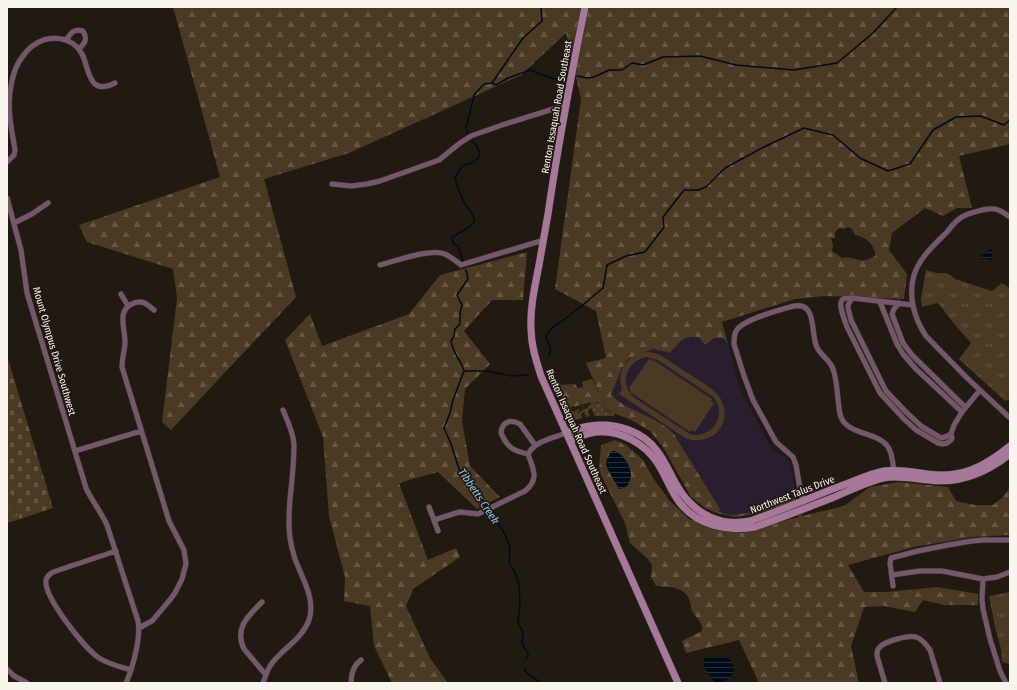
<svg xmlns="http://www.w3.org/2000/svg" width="1017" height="690" font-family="'Fira Sans Condensed',sans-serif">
  <defs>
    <pattern id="grass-tufts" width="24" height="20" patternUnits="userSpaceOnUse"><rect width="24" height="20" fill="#4a3923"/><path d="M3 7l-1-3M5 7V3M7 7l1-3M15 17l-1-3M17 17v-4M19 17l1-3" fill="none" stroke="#655643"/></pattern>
    <pattern id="forest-firs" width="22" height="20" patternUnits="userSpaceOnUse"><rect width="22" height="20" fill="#4a3923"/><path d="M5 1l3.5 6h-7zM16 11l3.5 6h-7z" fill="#655643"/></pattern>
    <pattern id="sand-dots" width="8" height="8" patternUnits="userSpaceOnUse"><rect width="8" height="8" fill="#2a2202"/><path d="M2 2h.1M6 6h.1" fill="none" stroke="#4a4327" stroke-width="1.8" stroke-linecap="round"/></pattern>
    <pattern id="cemetery-stones" width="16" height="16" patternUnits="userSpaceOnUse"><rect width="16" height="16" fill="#4a3923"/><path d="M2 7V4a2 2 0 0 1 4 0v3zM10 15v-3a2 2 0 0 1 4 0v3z" fill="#655643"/></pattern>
    <pattern id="garden-dots" width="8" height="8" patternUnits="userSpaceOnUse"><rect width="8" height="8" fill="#4a3923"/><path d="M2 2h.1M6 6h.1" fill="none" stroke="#655643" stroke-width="1.8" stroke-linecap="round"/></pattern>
    <pattern id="water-rules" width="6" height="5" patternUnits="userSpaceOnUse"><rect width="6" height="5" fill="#000c19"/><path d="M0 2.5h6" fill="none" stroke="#26303b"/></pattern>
  </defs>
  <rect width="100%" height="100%" fill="#211a12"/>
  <path fill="#291e2d" d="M691 336 714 338H723L728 344 740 389 772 449 788 460 790 463 793 477 796 497 747 513 731 515 719 512 720 509 674 434 624 404 611 396 621 370 628 359 653 349 670 353 679 341Z"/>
  <path fill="url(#grass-tufts)" d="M926 270 936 273H947L955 279 992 291 1002 283 1010 288V399L1005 401 959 359 971 343 955 325 938 303 922 307 921 298Z
    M7 355 14 379H7Z
    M558 385 562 388H567L566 390 561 394 569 411 576 413 579 419 573 421 568 415 556 386Z
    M7 484 20 519 7 523Z
    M1010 592V666L1009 664 1002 662 1001 649 995 627 989 596Z"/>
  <path fill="url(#forest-firs)" fill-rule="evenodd" d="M173 7H1010V144L959 156 972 208H957L943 216 925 208 892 233 889 250 907 274 904 299 825 296 795 299 722 322 728 344 723 338H714L705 345 699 337C684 335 679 342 670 353L653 349 628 359 621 370 611 395C615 399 620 402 624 405 641 414 660 420 674 434L720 509 719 512 731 515 747 513 796 497 802 516 844 506 870 487 899 482 948 487 956 501 975 505H993L1004 496 1010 487V535L972 537 914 547 848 565 864 592H887L937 587 978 594V605H944L923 600 915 612 884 606 864 607 851 646 859 683H759L739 640 686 653 682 641 702 631C703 623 698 620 694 614 691 610 691 604 689 599 684 586 667 587 656 586L651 577 652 565 648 559 630 543 625 523 599 471 601 445 615 440 626 445 643 460 653 478 670 501 689 519 718 530 741 533 798 517 792 503 754 514 735 517 717 513 705 508 691 497 663 447 650 431 631 420 606 410 603 402C594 403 592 401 582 405V404L575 407V406L571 407 566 405 565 404 561 392 562 390H566L567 388H562L558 385 575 384 578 388 583 387 582 382 591 379H592L600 395 586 363 606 358 596 311 555 289 581 99 566 33 521 75 349 153 264 179 296 297 171 430 162 422 177 298 173 269 87 242 79 225 220 177ZM848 227 852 229 855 235C867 237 873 244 876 255 858 267 858 255 842 258L832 251 833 245 831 238H835V232L840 228 844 229ZM621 455 628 464 630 469 615 481C610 473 605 468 607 458Z
    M527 252 523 300H492L464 331 490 364 465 389 462 421 470 466 500 497 477 509 438 472 399 483 428 560 456 548 460 557 413 589 406 606 430 658 448 683H392L374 646 370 606 344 601 345 577 329 516 323 437 285 340 310 314 322 346 409 314 440 275Z"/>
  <path fill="url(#sand-dots)" d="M589 402H590L592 406 587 409 582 410 583 411 579 413 571 411 570 410 571 408 572 410 584 405V406L589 404Z"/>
  <path fill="url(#cemetery-stones)" d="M7 379H14L53 508 20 519 7 484Z"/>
  <path fill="url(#garden-dots)" d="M590 402 597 403 603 402 606 411 614 413V416H595L591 408 588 411 590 416 586 417 584 412 581 414 582 418 579 419 576 413 570 412 566 405 571 407 570 410 571 411 575 412 577 410 579 413 582 411V410L587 409V408L591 406Z"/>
  <path fill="#4a3923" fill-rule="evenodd" d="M648 352 658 354 662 356C674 364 687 373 700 381 706 385 713 389 717 394 728 406 727 425 714 435 705 441 694 442 685 438L619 394 622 389C616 369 629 354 648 352ZM647 357 658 360 713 397C729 415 712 439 690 434L635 398C618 384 626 361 647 357Z
    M649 359 651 361 652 359 712 399 711 401 714 403 695 432 692 430 690 432 630 392 631 390 629 388Z"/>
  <path fill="url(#water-rules)" d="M990 249 992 250V254L993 256 992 260H991L986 259H981V255L985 254Z
    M614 451C622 452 631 467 631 475 631 478 629 482 628 485L624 488 619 489 607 468 606 463 609 455 610 452Z
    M704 658H729L735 669 731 677 724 681V683H715L703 665Z"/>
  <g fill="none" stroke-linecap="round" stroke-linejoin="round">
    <path stroke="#000c19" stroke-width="1.5" d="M577 76 587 78 594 77 609 70H622L632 63 643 65 663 57 700 56 736 65 794 70 837 63 873 33 897 7
      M492 83 496 85 508 78 530 70 554 79 565 80
      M468 133 466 129 474 95 484 84 492 83 523 38 542 21 541 7
      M463 260 458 246 453 243 452 237C457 234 472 227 474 222 476 217 470 212 468 208 461 199 458 189 455 178L462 166 472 163 480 156C479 150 478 145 472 141
      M466 270 468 279 457 295 462 305 460 313V324L455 329 454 336 451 341 452 345 455 353 462 365 464 371 453 400 450 413 444 428 451 444 459 469 479 495 505 534 510 547 509 562 516 575 519 585 520 602 518 622 523 633 522 644 528 653V657L525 660
      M549 356C553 346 549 346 546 337 551 326 560 323 569 316 581 307 592 297 603 288L607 265 626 256 645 252 664 227 663 217 684 190H698L706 187 725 168 764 147 804 128 833 135 860 158 888 171 910 164 933 130 956 117 981 116 1004 125 1010 120
      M465 371H488L511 376 528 375
      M524 669C529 678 535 676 540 683"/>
    <defs>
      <path id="street" d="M66 40C71 33 74 28 83 31 88 39 85 43 79 49
        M7 162 14 155 15 150C11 126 6 105 12 81 14 71 17 63 23 56 26 52 30 47 34 45 49 34 72 36 82 54 87 63 87 77 95 84 101 89 109 86 115 83
        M332 184 351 186 367 184 380 181 439 160 460 143 471 136 502 125 566 105
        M7 198 21 250 27 293 86 488C92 501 101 512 107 525L138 621C141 638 133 667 126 683
        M1010 217C1005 214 1000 209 994 209 988 208 968 213 962 217 956 220 951 227 947 232 934 245 920 257 914 275 908 296 914 318 926 336L967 378 1010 418
        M14 223 32 214 48 203
        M380 265C396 261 430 248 445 254 451 257 456 261 461 265L464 264 544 240
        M121 294 128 306
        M852 298 848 305V308L851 320 886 391 906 412 921 426 941 438 945 437 951 434
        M880 302 897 344 903 354 916 369 962 412
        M899 303 894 309 892 314 903 343 912 355 965 407
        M913 305 852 298C849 298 844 297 842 300 838 305 845 321 847 327L880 393 904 419 916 430 938 443 943 444 947 443 951 440 952 438 951 434 954 425 962 412 980 390
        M75 451 141 431
        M528 454C513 451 507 447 501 433 502 421 511 419 520 424L535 445
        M804 502 800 489 796 465 793 457 776 442 753 400 744 376 734 344C734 340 734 335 736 331 743 319 780 310 794 306 816 302 811 330 816 345 819 355 830 359 833 369 838 383 837 399 840 414 845 436 878 431 888 447 893 454 893 465 894 474
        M429 507 438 531
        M434 520 456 513 460 512 478 514 525 491C540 479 533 469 528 454 535 441 553 438 566 433
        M116 551 53 572C50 574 46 576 46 581 44 597 85 649 99 658 108 664 121 667 131 670
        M892 575 920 571H942L983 579 997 577 1010 572
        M983 579 982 599 983 609 990 639 1000 671 1006 683
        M893 586 890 563 891 558 918 551 948 545 972 541 984 540H1010
        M262 602C248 616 234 628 244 649L266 675
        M139 628 152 621 169 601 175 593 182 579 186 564 184 550 169 521 122 367C122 357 125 350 125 342 125 327 116 310 134 303 143 300 147 304 154 310
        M7 669 14 676 27 683
        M263 683C265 677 267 671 270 666 281 649 302 640 309 620 316 599 302 578 295 559 293 553 291 545 290 538 288 525 289 512 290 499 292 481 294 462 294 444 293 432 288 422 283 410
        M351 683C351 674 354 665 361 660
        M885 683 877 656C877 652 877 649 880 647 885 641 909 635 916 637 922 639 926 644 930 650L940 683"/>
      <path id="secondary" d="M585 7C571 76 558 145 548 214 545 231 542 248 539 265 535 286 530 307 531 328 531 345 536 360 541 376L678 683
        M566 433C574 430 582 427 590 426 615 422 643 431 658 452 667 464 672 479 681 492 697 515 722 527 750 521 780 511 809 498 838 487 853 482 868 474 884 471 899 469 912 472 927 474 961 479 984 467 1010 446
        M570 440C578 437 587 433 596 432 620 430 645 443 658 464 666 476 671 492 680 503 698 526 728 532 755 527 781 518 806 508 832 498 849 491 866 482 883 478 898 475 914 479 929 480 959 484 986 473 1010 454"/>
    </defs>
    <use href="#street" stroke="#3b342c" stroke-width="6"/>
    <use href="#secondary" stroke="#3b342c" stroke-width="8"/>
    <use href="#street" stroke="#75576c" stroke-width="5"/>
    <use href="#secondary" stroke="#a8789a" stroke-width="7"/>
  </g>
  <g text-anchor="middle" stroke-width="3.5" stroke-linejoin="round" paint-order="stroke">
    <g font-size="10" fill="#f9f4ee" stroke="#211a12">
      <text transform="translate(556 107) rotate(-80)" y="4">Renton Issaquah Road Southeast</text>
      <text transform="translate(55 351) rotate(74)" y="4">Mount Olympus Drive Southwest</text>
      <text transform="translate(577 431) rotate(66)" y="4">Renton Issaquah Road Southeast</text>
      <text transform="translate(792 494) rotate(-21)" y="4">Northwest Talus Drive</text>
    </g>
    <g font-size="11" font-style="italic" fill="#90caf1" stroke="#211a12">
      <text transform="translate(479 496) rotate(56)" y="4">Tibbetts Creek</text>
    </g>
  </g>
  <rect width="1017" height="690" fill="none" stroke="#f9f4ee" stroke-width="16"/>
</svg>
